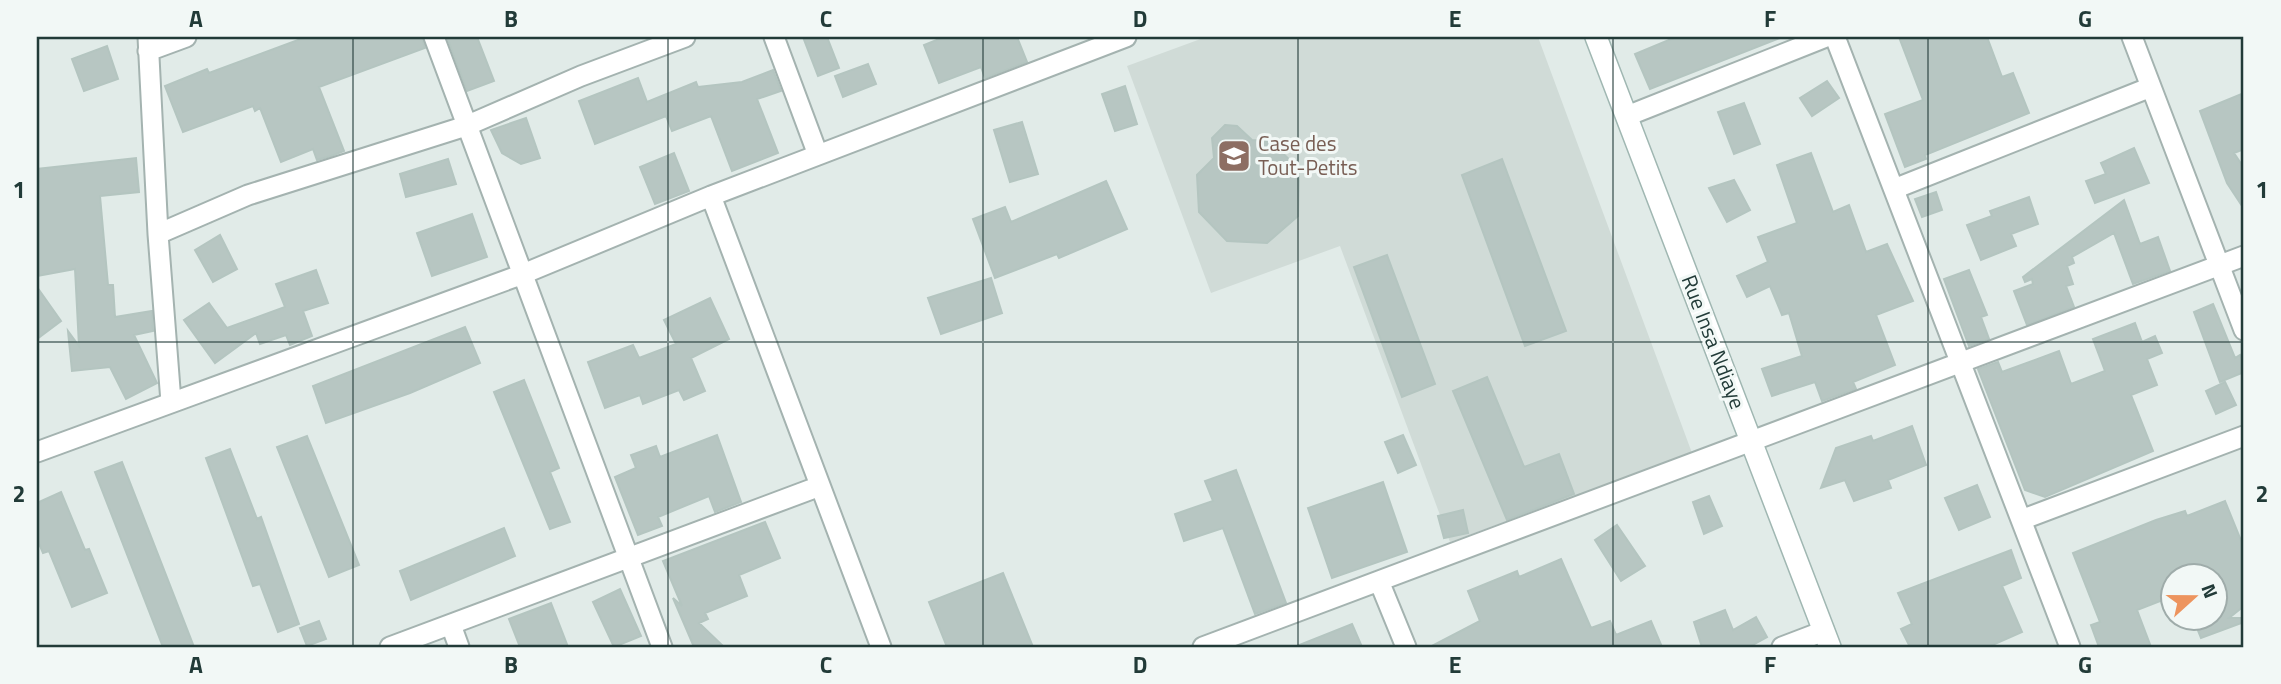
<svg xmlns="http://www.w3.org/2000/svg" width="2281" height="684" font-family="'Titillium Web',sans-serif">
  <rect width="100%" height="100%" fill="#e1ebe8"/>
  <path fill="#d0dbd7" d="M1206 37H1538L1692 453 1450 542 1340 246 1211 293 1127 66Z"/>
  <path fill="#b7c6c2" stroke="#b4c5c0" stroke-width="2" d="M306 37H422L425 48 319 87 344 151 331 156 317 160 313 149 281 162 260 108 255 111 253 106 183 132 165 86 207 69 209 73Z
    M447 37H477L494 81 467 91Z
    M803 37H827L839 68 818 76Z
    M944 37H1017L1027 62 985 78 981 67 939 83 924 45Z
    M1676 37H1780V38L1650 89 1635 54Z
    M1899 37H1987L2002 77 2013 73 2029 113 1925 155 1926 159 1905 167 1885 114 1923 100Z
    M107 46 118 79 84 91 72 59Z
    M868 64 876 84 843 97 835 76Z
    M773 70 781 91 757 99 778 153 732 171 711 116 672 131 666 116 595 144 579 101 638 78 647 102 696 82 698 87 742 82Z
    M1827 81 1839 98 1812 116 1800 98Z
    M1125 86 1137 124 1115 131 1102 94Z
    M2244 93V149L2234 153 2244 168V209L2227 183 2200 111Z
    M1744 103 1760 144 1734 154 1718 112Z
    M526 118 540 158 521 164 502 153 491 130Z
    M1022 122 1038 174 1010 182 994 130Z
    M1225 125 1237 126 1252 140 1270 141 1299 169 1298 216 1267 243 1227 241 1199 212 1197 175 1214 158 1212 138Z
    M2134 148 2149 183 2095 203 2086 181 2106 174 2101 163Z
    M674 153 689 191 655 204 640 167Z
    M1811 153 1833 212 1849 205 1866 252 1887 244 1913 301 1876 315 1895 365 1853 382 1856 389 1822 401 1815 382 1772 396 1762 369 1802 356 1789 313 1782 315 1770 286 1747 297 1737 276 1768 262 1758 237 1797 223 1777 165Z
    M136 158 139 192 100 196 108 285H113L115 317 152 311 153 331 134 335 157 383 126 399 110 367 72 371 68 331 79 346 75 269 37 276V169Z
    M448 159 456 184 406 197 400 174Z
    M1502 159 1566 331 1525 346 1462 175Z
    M1734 180 1750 210 1727 222 1709 188Z
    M1106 181 1127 229 1059 258 1057 254 995 278 973 219 1005 207 1011 222Z
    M1936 192 1942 210 1922 217 1915 199Z
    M2029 197 2038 224 2011 234 2016 246 1981 260 1967 225 1992 216 1990 211Z
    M2124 200 2140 244 2158 237 2170 271 2133 284 2114 233 2072 257 2074 263 2067 266 2073 284 2066 286 2074 307 2027 325 2014 291 2033 284 2032 279 2025 282 2023 277Z
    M472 214 487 257 432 276 417 233Z
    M220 235 237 269 213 282 195 250Z
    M1387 255 1435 384 1402 397 1354 267Z
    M316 270 328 303 303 311 312 336 290 345 286 335 260 344 256 333 215 363 184 320 209 303 227 328 285 307 276 284Z
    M1969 270 1987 315 1981 317 1989 339 1969 346 1944 279Z
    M991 278 1002 313 941 334 928 298Z
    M37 287 61 321 37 339Z
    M710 298 729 339 691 358 705 391 684 400 679 390 643 404 640 395 605 408 588 362 633 345 639 358 676 344 664 320Z
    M2213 304 2235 358 2240 355 2244 365V372L2220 382 2194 312Z
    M2135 323 2142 342 2155 336 2162 353 2147 359 2157 385 2131 395 2153 451 2045 497 2025 490 1978 369 1998 362 2002 372 2059 351 2071 384 2105 371 2093 339Z
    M465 327 480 363 410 393 326 423 313 386Z
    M1487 377 1524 467 1559 454 1574 494 1507 520 1453 391Z
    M524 380 559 468 550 472 570 522 550 529 494 392Z
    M2225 382 2236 405 2216 414 2206 391Z
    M1912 426 1926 465 1888 480 1891 488 1854 501 1845 480 1821 488 1836 448 1871 436 1873 441Z
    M717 435 741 502 715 512 709 496 658 517 662 526 638 535 615 477 636 468 631 455 656 446 660 457Z
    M1403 435 1416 465 1398 473 1385 442Z
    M307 436 359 565 329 577 277 447Z
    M230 449 257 519 261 517 299 624 278 632 260 584 253 586 206 458Z
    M122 462 194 647H163L95 472Z
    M1236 470 1286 603 1255 614 1223 528 1184 541 1175 514 1213 501 1205 481Z
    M1383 482 1407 552 1332 578 1308 508Z
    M1977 485 1990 517 1959 530 1945 498Z
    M61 492 85 550 89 549 107 593 72 607 49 551 43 553 37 539V503Z
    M1709 496 1722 526 1704 534 1693 502Z
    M2225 501 2244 548V606L2229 618H2244V622L2201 638 2193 618H2215V576H2173V596L2137 610 2151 647H2099L2091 625 2100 622 2073 553 2156 520 2185 511 2187 516Z
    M1463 510 1468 533 1444 538 1438 516Z
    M765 522 780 558 739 575 747 596 705 613 708 619 699 623 724 647H694L673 598 682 606 663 561Z
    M1617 525 1645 566 1621 581 1595 540Z
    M504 528 515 556 411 600 400 571Z
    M2011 550 2021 578 2002 586 2022 632 1988 647H1910L1901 629 1912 624 1898 593Z
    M1561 559 1591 628 1610 621 1616 635 1651 621 1662 647H1430L1480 621 1468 591 1517 571 1519 577Z
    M1003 573 1033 647H947L929 602Z
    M620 589 641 636 614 647 593 602Z
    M551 603 568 647H520L509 619Z
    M1725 610 1733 630 1756 617 1767 637 1749 647H1702L1694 622Z
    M319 621 326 639 307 646 300 628Z
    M1352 624 1362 647H1297V646Z"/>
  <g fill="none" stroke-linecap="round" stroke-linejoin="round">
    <defs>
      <path id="street" d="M148 37 158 234 171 402
        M434 37 662 647
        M774 37 818 155
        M1835 37 2070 647
        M2132 37 2244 330
        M148 51 186 37
        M1627 116 1826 37
        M1894 189 2151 87
        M711 196 881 647
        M158 234 248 195 466 126 581 76 685 37
        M37 452 523 274 711 196 1126 37
        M2021 520 2244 436
        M1379 581 1406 647
        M451 625 459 647
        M390 647 820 486
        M1203 647 2244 256
        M1782 647 1824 631"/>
      <path id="secondary" d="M1596 37 1830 647"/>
    </defs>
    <use href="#street" stroke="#a4b3b0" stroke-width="23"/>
    <use href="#secondary" stroke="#a0b7b2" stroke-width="24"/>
    <use href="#street" stroke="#fff" stroke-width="19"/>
    <use href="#secondary" stroke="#fff" stroke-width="21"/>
  </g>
  <path fill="none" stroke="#223b38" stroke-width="2" stroke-opacity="0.55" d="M353 37V647M668 37V647M983 37V647M1298 37V647M1613 37V647M1928 37V647M37 342H2244"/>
  <defs>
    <symbol id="school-square" viewBox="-11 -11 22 22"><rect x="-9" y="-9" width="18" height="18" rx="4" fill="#8d6e63" stroke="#f2f8f6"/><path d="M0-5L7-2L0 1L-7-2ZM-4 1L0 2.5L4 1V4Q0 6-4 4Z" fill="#fff"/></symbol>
  </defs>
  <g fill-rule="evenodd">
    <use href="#school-square" x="1215" y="137" width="38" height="38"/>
  </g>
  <g text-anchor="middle" stroke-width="6" stroke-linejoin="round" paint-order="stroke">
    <g font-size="21" fill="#785e54" stroke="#f2f8f6" text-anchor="start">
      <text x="1258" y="151">Case des<tspan x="1258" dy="24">Tout-Petits</tspan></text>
    </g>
    <g font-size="21" fill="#223b38" stroke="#f2f8f6">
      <text transform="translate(1713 342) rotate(69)" y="7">Rue Insa Ndiaye</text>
    </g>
  </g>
  <rect width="2281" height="684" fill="none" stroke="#f2f8f6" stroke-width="77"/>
  <g transform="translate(2194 597) rotate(69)"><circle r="33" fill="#f2f8f6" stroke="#9facaa" stroke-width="2"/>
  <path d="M0-5L12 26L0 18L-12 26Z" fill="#ed945e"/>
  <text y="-10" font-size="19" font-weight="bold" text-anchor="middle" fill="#223b38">N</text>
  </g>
  <rect x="38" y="38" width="2204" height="608" fill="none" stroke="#223b38" stroke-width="2.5"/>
  <g font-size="23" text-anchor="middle" font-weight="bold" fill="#223b38">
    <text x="196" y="27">A</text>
    <text x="511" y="27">B</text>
    <text x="826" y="27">C</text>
    <text x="1140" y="27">D</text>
    <text x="1455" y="27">E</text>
    <text x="1770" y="27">F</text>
    <text x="2085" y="27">G</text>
    <text x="19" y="198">1</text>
    <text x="2262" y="198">1</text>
    <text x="19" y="502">2</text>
    <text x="2262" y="502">2</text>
    <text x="196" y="673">A</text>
    <text x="511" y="673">B</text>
    <text x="826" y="673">C</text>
    <text x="1140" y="673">D</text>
    <text x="1455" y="673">E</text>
    <text x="1770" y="673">F</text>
    <text x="2085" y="673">G</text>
  </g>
</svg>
